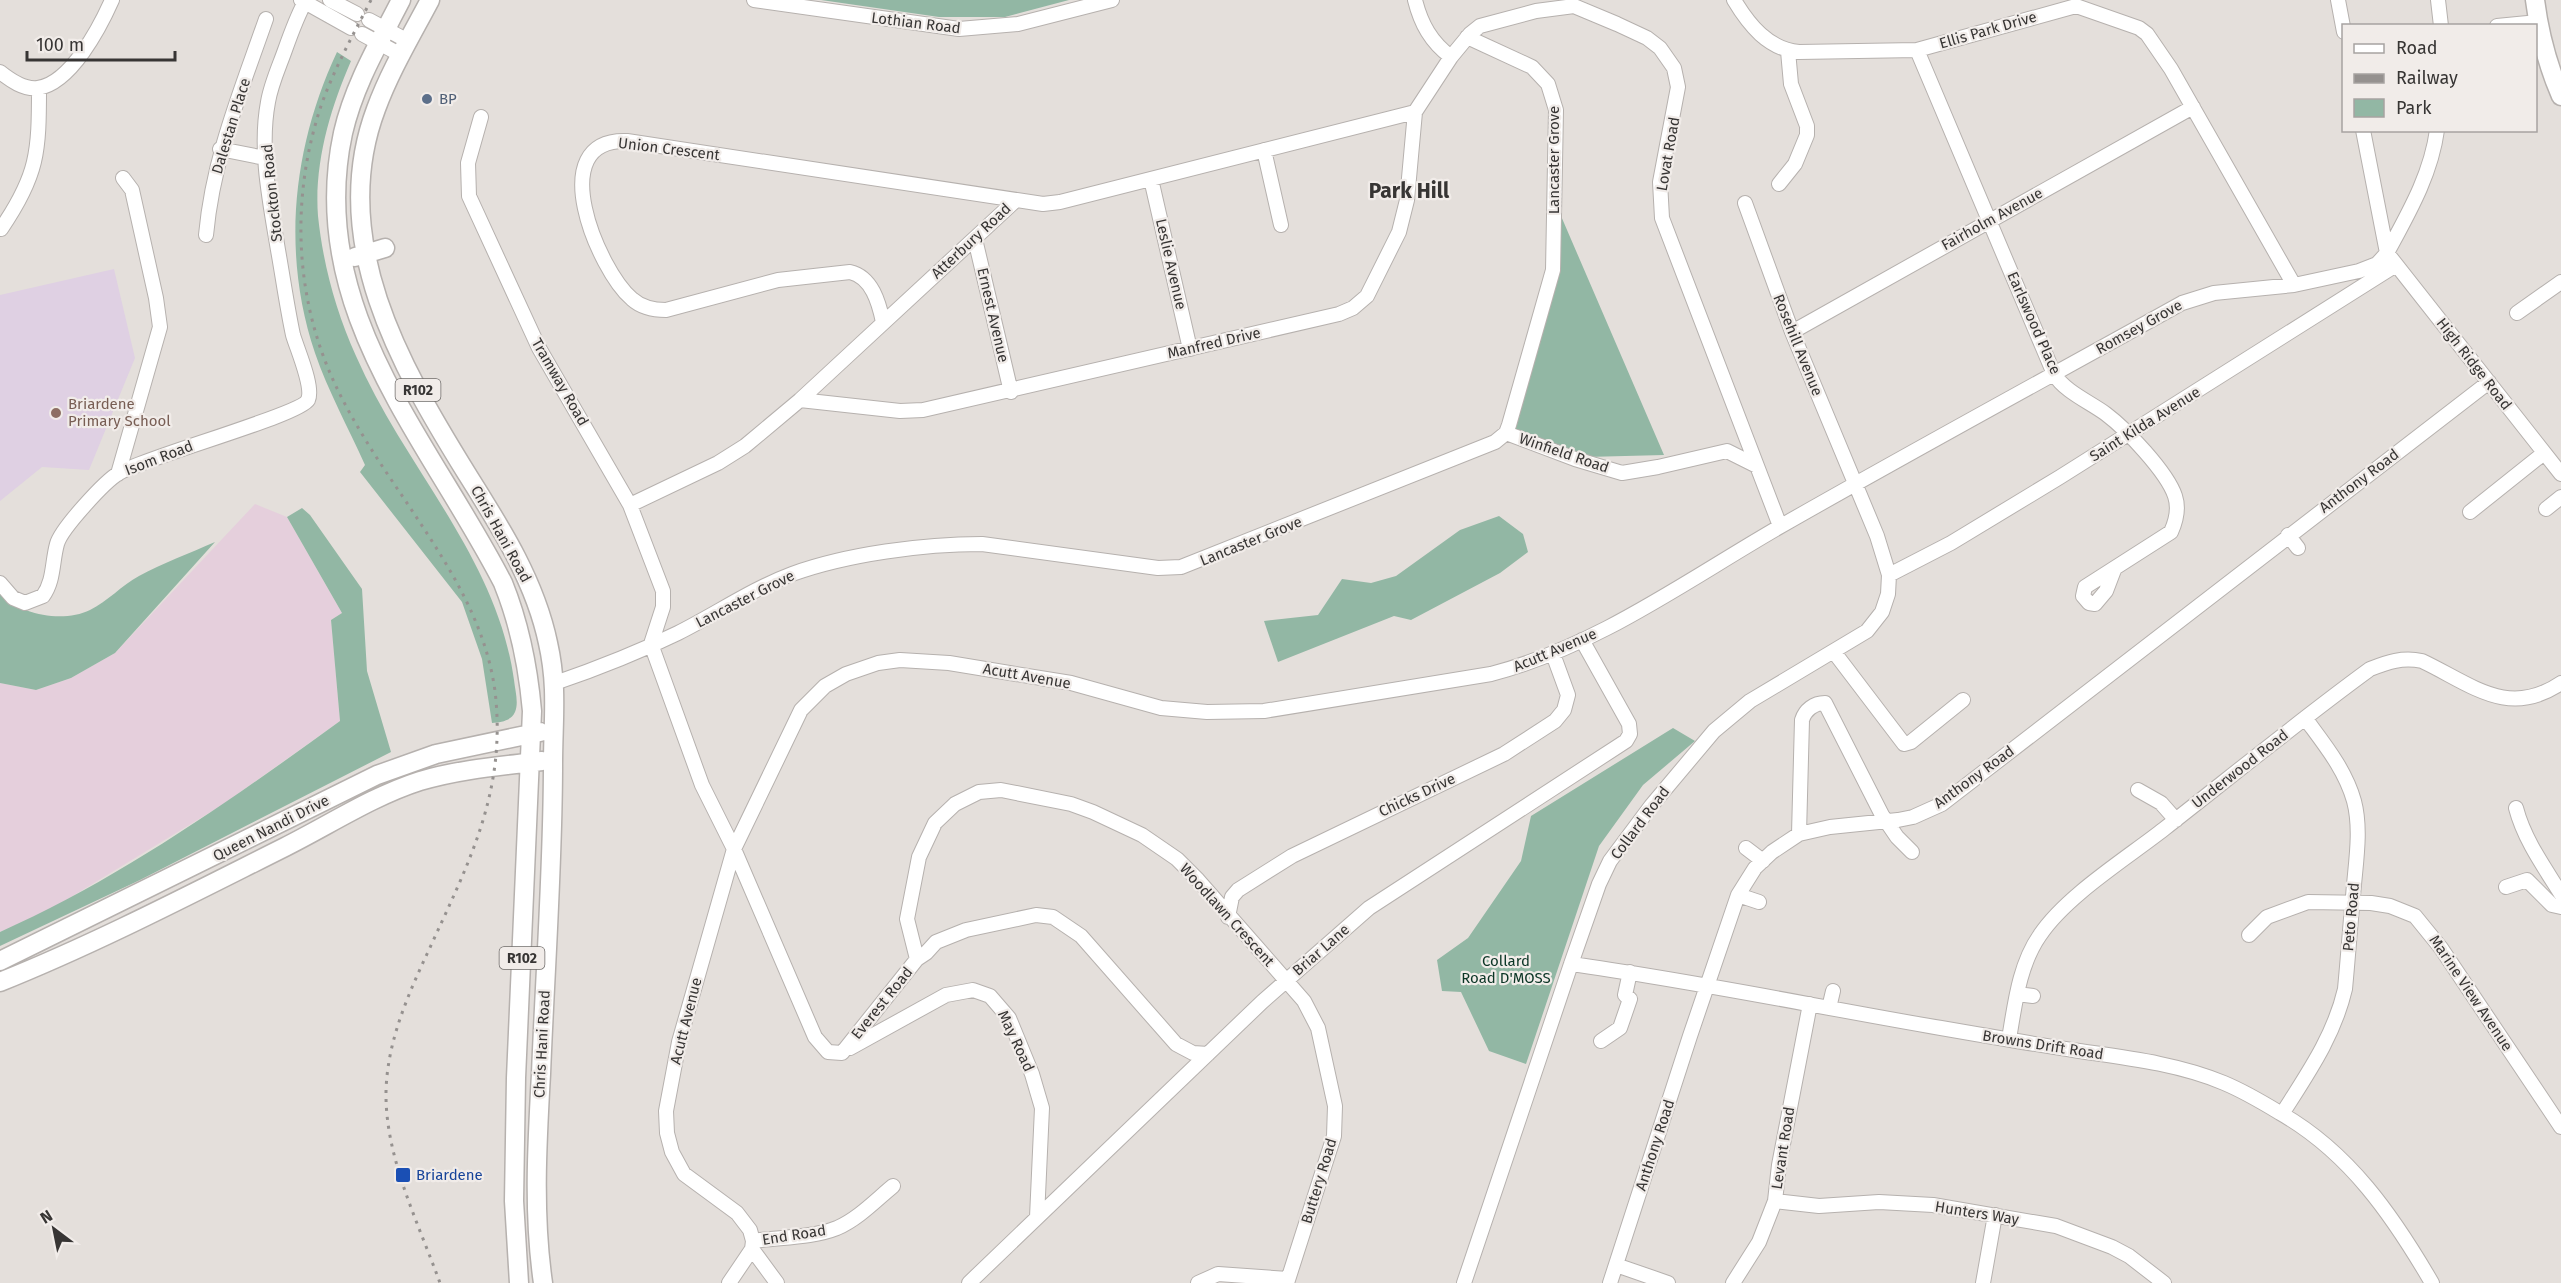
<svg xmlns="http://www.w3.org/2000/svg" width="2561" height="1283" font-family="'Fira Sans',sans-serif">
  <rect width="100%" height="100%" fill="#e4dfdb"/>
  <path fill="#e5cfdc" d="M255 504 287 517 342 613 331 620 340 721 222 805 53 908 0 932V683L36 690 71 678 115 653Z"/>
  <path fill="#dfd0e3" d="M114 269 135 358 89 470 42 467 0 501V295Z"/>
  <path fill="#92b7a4" d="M821 0H1069L1005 17H939Z
    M337 52 351 61C330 109 314 164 318 216 323 264 336 312 356 356 404 467 497 557 514 680 515 690 519 703 515 712 511 721 501 722 492 723L482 659 462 602 360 472 365 465C348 427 328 391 315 353 281 252 293 146 337 52Z
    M1561 216 1664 455 1586 457 1514 430 1554 283Z
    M302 508 310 515 362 589 367 671 391 752 140 880 0 946V932C120 879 234 798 340 721L331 620 342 613 287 517Z
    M1499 516 1523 534 1528 552 1500 573 1411 620 1394 616 1278 662 1264 621 1318 615 1342 579 1371 583 1396 576 1460 530Z
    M215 542 115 653 71 678 36 690 0 683V594C21 615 63 623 90 610 107 602 122 585 139 576 163 563 190 553 215 542Z
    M1673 728 1695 741 1643 785 1599 846 1526 1064 1489 1051 1461 992 1442 991 1437 960 1468 938 1521 861 1531 816Z"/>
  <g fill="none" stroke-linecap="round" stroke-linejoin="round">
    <defs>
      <path id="minor" d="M301 0 351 28
        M330 0 357 14
        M754 0 959 29 1018 24 1112 0
        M1415 0C1421 24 1431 42 1451 57
        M1734 0C1749 25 1768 49 1799 52L1917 50 2076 6 2139 28 2147 34 2171 69 2294 285
        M2338 0 2344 32
        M2438 0 2441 26
        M369 20 408 41
        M2497 26 2538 22
        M362 34 401 55
        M1917 50 2054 374C2065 392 2090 402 2106 414 2126 429 2167 472 2175 496 2179 508 2176 521 2171 532L2085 587 2083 596 2089 603 2095 604 2106 591 2114 570
        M0 72C10 80 24 90 38 88 71 83 100 27 112 0
        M481 117 468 163 469 196 539 348 630 505 663 591V607L651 644
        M2363 130 2387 253 2561 474
        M220 149 265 158
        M1264 150 1281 225
        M1151 179 1190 349
        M1779 184 1795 164 1807 135V126L1791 84 1788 51
        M1 229C38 175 39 152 39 88
        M206 235C213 158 241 91 266 19
        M975 239 1011 392
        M2517 313 2561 282
        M883 322C879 303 872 277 850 272L778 280 666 310C653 310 642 308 632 299 598 270 542 138 627 141L1043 204 1060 202 1415 112
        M1792 332 2193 107
        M800 400 900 411 923 410 1339 314 1353 308 1367 296 1399 232 1407 200 1415 112 1451 57 1470 34 1480 26 1536 11 1574 6 1617 24 1647 38 1660 48 1674 68 1678 87 1660 182 1662 218 1780 526
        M1506 433 1575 459 1622 473 1658 467 1727 451 1757 466
        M118 474 160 327 156 298 132 190 123 178
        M630 505 718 463 745 446 800 400 1015 201
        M2546 509 2561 497
        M2470 512 2544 453
        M2288 535 2298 548
        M1889 575 1951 543 2060 477 2396 265
        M0 583 13 598 25 603 43 596C54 581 52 562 57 544 61 529 105 481 119 473 146 457 300 415 308 400 314 387 297 349 293 335 287 307 283 278 278 250 270 202 259 150 268 102 271 84 279 67 285 50 291 33 297 16 306 0
        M651 644 702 785 734 849 815 1037 828 1052 842 1053 917 959 926 953 936 942 966 930 1036 915 1053 917 1081 936 1176 1044 1193 1053 1208 1054
        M1834 652 1904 744 1911 742 1963 700
        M555 683C596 669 639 652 678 633 716 614 752 589 792 574 847 554 924 544 982 544L1158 568 1181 567 1495 442 1506 433 1509 425 1553 270 1556 110 1548 84 1532 67 1467 37
        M2138 790 2161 803 2176 820
        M2516 808C2524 839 2544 867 2561 894
        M1799 834 1802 720C1805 710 1814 703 1825 703L1882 815 1897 837 1912 852
        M1746 848 1763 861
        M2506 887 2527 880 2552 905 2561 907
        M1738 895 1759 902
        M1228 917 1232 897 1238 890 1292 856 1504 754 1555 721 1564 710 1568 695 1553 654
        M2249 935 2267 917 2308 902 2371 903 2390 906 2415 916 2441 948 2561 1127
        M917 959 907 919 919 857 935 823 955 804 979 792 1001 790 1071 804 1093 812 1142 835 1177 859 1198 880 1304 1001 1318 1028 1335 1106 1334 1136 1287 1283
        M1571 964C1695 981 1818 1007 1941 1028 1987 1036 2033 1044 2079 1051 2128 1058 2179 1064 2224 1083 2243 1091 2262 1102 2280 1113 2349 1152 2393 1216 2432 1283
        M2017 994 2033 996
        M1829 1008 1833 991
        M2009 1039C2015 1004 2019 965 2040 935 2066 896 2127 858 2164 829 2233 775 2300 720 2370 669 2388 662 2402 657 2422 661 2471 684 2508 719 2561 683
        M1601 1041 1620 1028 1630 999 1625 995 1630 972
        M850 1048 946 995 973 990 990 996 1009 1018 1032 1074 1042 1108 1037 1217
        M2282 1114C2308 1073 2334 1036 2345 989 2348 958 2350 927 2353 897 2355 866 2362 831 2354 801 2345 769 2324 744 2305 718
        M1775 1201 1819 1206 1879 1202 1933 1205 2056 1226 2112 1247 2129 1256 2164 1283
        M753 1241C780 1237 812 1238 837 1228 858 1219 876 1200 893 1186
        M752 1249 777 1283
        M1616 1265 1668 1283
        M729 1283 752 1249 753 1241 750 1230 737 1213 684 1174 672 1152 667 1133 666 1111 679 1042 734 849 801 710 825 686 846 674 878 663 900 660 949 663 1071 683 1161 708 1207 712 1264 711 1491 674C1598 646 1687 580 1781 526 1914 450 2049 377 2182 303L2214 293 2294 285 2359 271 2377 264 2387 253C2408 214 2431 175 2437 130
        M969 1283 1262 1002 1369 908 1626 741 1630 734 1629 724 1582 640
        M1198 1283 1218 1274 1288 1279
        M1464 1283 1571 964 1599 884 1610 861 1651 806 1714 731 1750 701 1867 631 1882 612 1888 594 1889 575 1877 536 1792 332 1745 203
        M1610 1283 1690 1036 1738 895 1755 868 1772 852 1799 834 1830 827 1898 820 1913 817 1942 804 2489 382
        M1733 1283 1759 1242 1775 1201 1779 1165 1810 1004
        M1983 1283 1995 1215"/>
      <path id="major" d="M401 0C379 43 354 85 343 133 305 309 429 439 503 583 520 625 528 666 532 711L516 1078 514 1201 519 1283
        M430 0C411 36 390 71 376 109 327 239 400 366 467 474 501 528 535 581 548 643 558 687 553 721 553 764 553 867 545 971 541 1074 537 1144 533 1214 543 1283
        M2535 0C2539 32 2548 66 2561 96
        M355 257 385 248
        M0 961 377 775 436 754 540 732
        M0 982C97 943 191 894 285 847 329 825 373 796 420 781 460 769 501 766 542 761"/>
    </defs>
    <use href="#minor" stroke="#b6b1ae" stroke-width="16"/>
    <use href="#major" stroke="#b6b1ae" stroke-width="21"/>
    <use href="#minor" stroke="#fff" stroke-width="14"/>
    <use href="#major" stroke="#fff" stroke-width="18"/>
    <path stroke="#95918f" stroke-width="3" stroke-dasharray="3 6" stroke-linecap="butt" d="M371 0C353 35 334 69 321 106 291 196 294 295 334 382 353 423 379 462 405 500 444 559 485 618 495 691 507 793 468 864 427 954 407 997 387 1043 386 1092 385 1157 418 1222 440 1283"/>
  </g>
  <circle fill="#5c6f8a" stroke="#f1ece9" stroke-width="2" cx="427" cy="99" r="6"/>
  <circle fill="#8d6e63" stroke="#f1ece9" stroke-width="2" cx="56" cy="413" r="6"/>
  <rect fill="#1a4fb4" stroke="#f1ece9" stroke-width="2" x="395" y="1167" width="16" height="16" rx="3"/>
  <g text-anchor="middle" stroke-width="4.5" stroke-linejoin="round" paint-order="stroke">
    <g fill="#f1ece9" stroke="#6f6c6a" stroke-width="1.5">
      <rect x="395.5" y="379" width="45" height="22" rx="4.5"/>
      <rect x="499.5" y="947" width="45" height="22" rx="4.5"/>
    </g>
    <g font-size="14" font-weight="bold" fill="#373534">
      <text x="418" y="395">R102</text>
      <text x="522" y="963">R102</text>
    </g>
    <g font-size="15" fill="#373534" stroke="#f1ece9">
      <text transform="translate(916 23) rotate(7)" y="5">Lothian Road</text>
      <text transform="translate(1988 30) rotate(-16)" y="5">Ellis Park Drive</text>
      <text transform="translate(231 126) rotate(-73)" y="5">Dalestan Place</text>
      <text transform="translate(669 149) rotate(7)" y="5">Union Crescent</text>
      <text transform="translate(1668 154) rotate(-80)" y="5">Lovat Road</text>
      <text transform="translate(1554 160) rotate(-90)" y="5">Lancaster Grove</text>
      <text transform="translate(272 193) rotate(-96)" y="5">Stockton Road</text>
      <text transform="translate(1992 219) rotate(-29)" y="5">Fairholm Avenue</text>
      <text transform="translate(971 241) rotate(-43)" y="5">Atterbury Road</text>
      <text transform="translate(1171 264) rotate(77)" y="5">Leslie Avenue</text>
      <text transform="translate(993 315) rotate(77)" y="5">Ernest Avenue</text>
      <text transform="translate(2034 323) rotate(66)" y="5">Earlswood Place</text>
      <text transform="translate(2139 327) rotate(-29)" y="5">Romsey Grove</text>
      <text transform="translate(1214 343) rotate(-13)" y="5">Manfred Drive</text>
      <text transform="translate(1798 345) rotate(68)" y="5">Rosehill Avenue</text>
      <text transform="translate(2474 364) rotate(52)" y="5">High Ridge Road</text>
      <text transform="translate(560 382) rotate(60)" y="5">Tramway Road</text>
      <text transform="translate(2145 424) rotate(-32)" y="5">Saint Kilda Avenue</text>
      <text transform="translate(1564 453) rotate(19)" y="5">Winfield Road</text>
      <text transform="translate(159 458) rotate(-21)" y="5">Isom Road</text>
      <text transform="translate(2359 481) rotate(-37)" y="5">Anthony Road</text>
      <text transform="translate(501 534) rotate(61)" y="5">Chris Hani Road</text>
      <text transform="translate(1251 541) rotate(-22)" y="5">Lancaster Grove</text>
      <text transform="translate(745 599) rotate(-27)" y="5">Lancaster Grove</text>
      <text transform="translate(1555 650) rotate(-23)" y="5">Acutt Avenue</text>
      <text transform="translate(1027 676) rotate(10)" y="5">Acutt Avenue</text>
      <text transform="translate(2240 769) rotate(-38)" y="5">Underwood Road</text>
      <text transform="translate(1974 777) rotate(-36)" y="5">Anthony Road</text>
      <text transform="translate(1417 795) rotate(-25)" y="5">Chicks Drive</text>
      <text transform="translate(1640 823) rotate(-53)" y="5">Collard Road</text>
      <text transform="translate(271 828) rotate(-27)" y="5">Queen Nandi Drive</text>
      <text transform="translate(1227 915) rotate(48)" y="5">Woodlawn Crescent</text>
      <text transform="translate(2351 917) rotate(-85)" y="5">Peto Road</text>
      <text transform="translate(1321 950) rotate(-41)" y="5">Briar Lane</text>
      <text transform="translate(2471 993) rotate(56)" y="5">Marine View Avenue</text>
      <text transform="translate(882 1003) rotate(-51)" y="5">Everest Road</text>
      <text transform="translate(686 1021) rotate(-76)" y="5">Acutt Avenue</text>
      <text transform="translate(1016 1041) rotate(65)" y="5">May Road</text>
      <text transform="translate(542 1044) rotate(-87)" y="5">Chris Hani Road</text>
      <text transform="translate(2043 1045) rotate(9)" y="5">Browns Drift Road</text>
      <text transform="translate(1655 1145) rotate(-72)" y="5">Anthony Road</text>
      <text transform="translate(1783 1148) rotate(-81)" y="5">Levant Road</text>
      <text transform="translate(1319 1181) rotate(-73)" y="5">Buttery Road</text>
      <text transform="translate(1977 1213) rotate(9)" y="5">Hunters Way</text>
      <text transform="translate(794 1235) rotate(-9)" y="5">End Road</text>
    </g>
    <g font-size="15" fill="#4e5e75" stroke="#f1ece9" text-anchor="start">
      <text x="439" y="104">BP</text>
    </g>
    <g font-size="15" fill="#785e54" stroke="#f1ece9" text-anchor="start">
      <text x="68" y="409">Briardene<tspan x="68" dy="17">Primary School</tspan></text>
    </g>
    <g font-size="15" fill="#0a3525" stroke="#f1ece9">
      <text x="1506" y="966">Collard<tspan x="1506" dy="17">Road D'MOSS</tspan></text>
    </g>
    <g font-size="15" fill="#164399" stroke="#f1ece9" text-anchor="start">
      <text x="416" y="1180">Briardene</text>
    </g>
    <g font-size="21" font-weight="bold" fill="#373534" stroke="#f1ece9">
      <text x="1409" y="198">Park Hill</text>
    </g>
  </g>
  <rect x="2342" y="24" width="195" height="108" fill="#f1ece9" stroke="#a7a3a1" stroke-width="1.5"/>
  <rect x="2354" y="44" width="30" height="9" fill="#ffffff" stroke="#a7a3a1" stroke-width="1.5"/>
  <text x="2396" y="54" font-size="18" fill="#373534">Road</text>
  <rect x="2354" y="74" width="30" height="9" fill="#95918f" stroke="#a7a3a1" stroke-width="1.5"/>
  <text x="2396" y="84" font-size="18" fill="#373534">Railway</text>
  <rect x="2354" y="99" width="30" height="18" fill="#92b7a4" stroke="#a7a3a1" stroke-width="1.5"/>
  <text x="2396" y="114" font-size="18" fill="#373534">Park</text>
  <g transform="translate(54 1229) rotate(328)" stroke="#f1ece9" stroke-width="4.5" paint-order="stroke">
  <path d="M0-4.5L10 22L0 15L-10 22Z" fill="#373534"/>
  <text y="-9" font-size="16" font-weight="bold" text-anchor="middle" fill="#373534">N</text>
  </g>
  <path d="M27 51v9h148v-9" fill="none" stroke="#373534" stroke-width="3"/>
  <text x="36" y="51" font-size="18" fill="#373534" stroke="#f1ece9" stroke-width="4.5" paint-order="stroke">100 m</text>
</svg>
